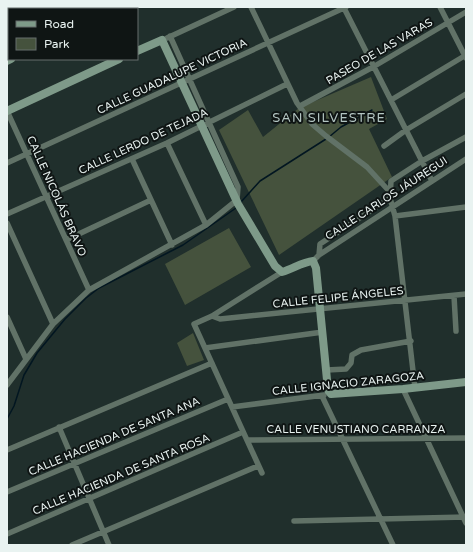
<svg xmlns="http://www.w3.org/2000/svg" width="473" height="552" font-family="'Varela Round',sans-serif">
  <rect width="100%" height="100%" fill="#202f2c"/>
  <path fill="#45523d" d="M371 77 387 119 369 129 392 177 279 255 219 130 248 110 263 137 299 108Z
    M229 228 251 267 185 305 165 264Z
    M193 333 204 360 187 366 177 343Z"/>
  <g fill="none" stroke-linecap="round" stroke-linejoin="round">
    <path stroke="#021621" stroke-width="1.5" d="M329 137 341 127 372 110
      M241 202 260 181 326 139
      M7 419 14 406 24 375 37 353 65 319 86 298 99 288 183 245 236 208"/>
    <path stroke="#617267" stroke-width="5.5" d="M106 7 107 9
      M251 7 297 103 312 124 326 136 367 167 389 191
      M440 7 466 58
      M344 8 432 181
      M167 38 234 7
      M391 100 466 55
      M300 106 373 67 466 12
      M7 111 89 290
      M167 143 206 225
      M384 146 406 130 466 94
      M132 159 172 245
      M7 163 346 7
      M7 214 167 143 287 84
      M395 216 466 207
      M7 223 53 324
      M66 240 151 200
      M319 255 320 244 390 198
      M313 261 319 255 466 159
      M454 296 456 331
      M212 316 220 319 466 294
      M7 317 26 359
      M205 348 323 332
      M327 370 346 369 351 363 352 355 361 350 411 341
      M7 385 53 324 89 290 206 225 237 200 238 187 170 36
      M415 388 395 216 390 198 391 181 422 161 466 137
      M403 389 466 523
      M322 396 393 545
      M232 407 324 395
      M59 427 109 545
      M247 440 466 438
      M7 450 212 363
      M262 473 194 324 212 316 282 272
      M7 492 228 399
      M294 521 466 517
      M7 534 243 432
      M72 545 258 466"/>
    <path stroke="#7e9a89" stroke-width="8" d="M96 9 100 7
      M7 50 9 49
      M137 51 162 40 238 204 275 266 282 272C293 269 302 262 313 261L316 268 328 390 331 394 403 389 466 382
      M7 61 11 59
      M7 111 119 59"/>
  </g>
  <g text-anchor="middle" stroke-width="4" stroke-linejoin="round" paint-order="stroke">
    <g font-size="11" fill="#e9f3f1" stroke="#0f1514">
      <text transform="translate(379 51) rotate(-30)" y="4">PASEO DE LAS VARAS</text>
      <text transform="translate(172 76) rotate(-25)" y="4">CALLE GUADALUPE VICTORIA</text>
      <text transform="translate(143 141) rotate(-25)" y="4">CALLE LERDO DE TEJADA</text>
      <text transform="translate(57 196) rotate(66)" y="4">CALLE NICOLÁS BRAVO</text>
      <text transform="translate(386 198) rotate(-33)" y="4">CALLE CARLOS JÁUREGUI</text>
      <text transform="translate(338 297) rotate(-6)" y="4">CALLE FELIPE ÁNGELES</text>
      <text transform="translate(348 383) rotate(-6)" y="4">CALLE IGNACIO ZARAGOZA</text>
      <text x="356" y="433">CALLE VENUSTIANO CARRANZA</text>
      <text transform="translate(114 436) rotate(-23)" y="4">CALLE HACIENDA DE SANTA ANA</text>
      <text transform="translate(121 474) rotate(-23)" y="4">CALLE HACIENDA DE SANTA ROSA</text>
    </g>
    <g font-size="13" letter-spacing="1" fill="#b3c5c2" stroke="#0f1514">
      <text x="329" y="122">SAN SILVESTRE</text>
    </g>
  </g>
  <rect width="473" height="552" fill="none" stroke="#e9f3f1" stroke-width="16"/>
  <rect x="8" y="8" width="130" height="52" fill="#0f1514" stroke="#666e6c"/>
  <rect x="16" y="21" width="20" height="6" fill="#7e9a89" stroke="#666e6c"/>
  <text x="44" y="28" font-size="12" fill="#e9f3f1">Road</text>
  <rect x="16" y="38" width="20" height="12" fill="#45523d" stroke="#666e6c"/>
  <text x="44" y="48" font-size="12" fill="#e9f3f1">Park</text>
</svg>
